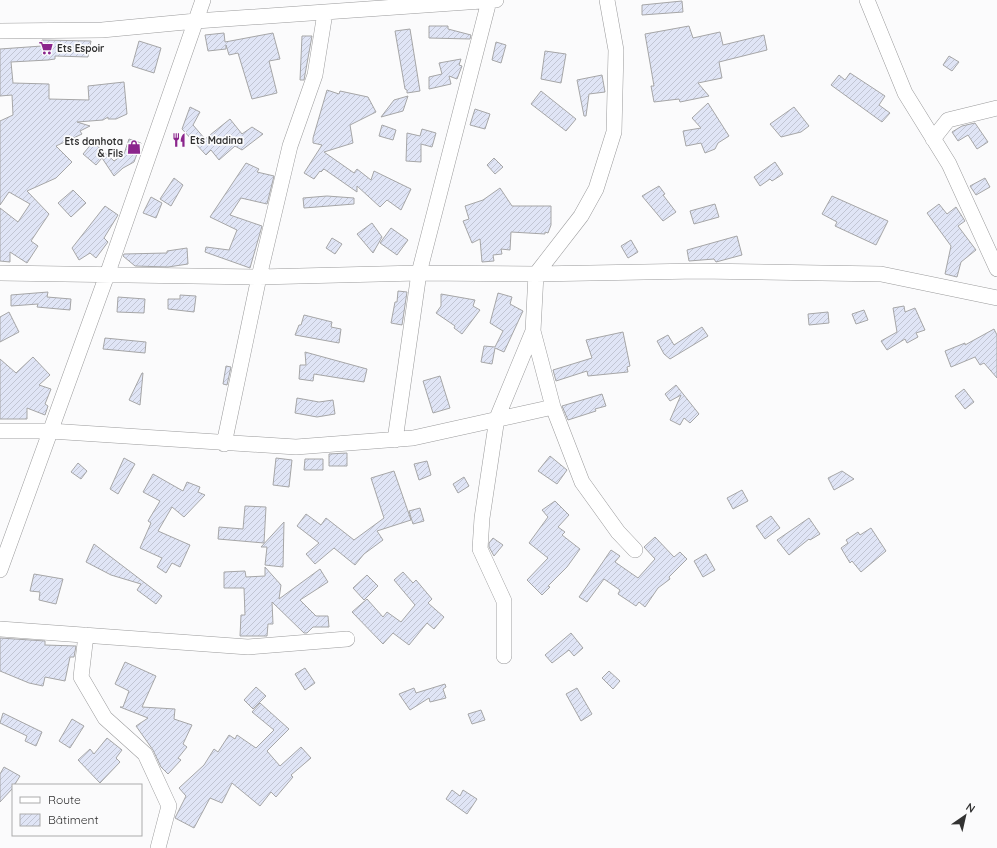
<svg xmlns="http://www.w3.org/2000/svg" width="997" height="848" font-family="Quicksand,sans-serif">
  <defs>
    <pattern id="building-hatch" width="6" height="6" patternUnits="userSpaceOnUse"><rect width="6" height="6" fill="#e0e5f6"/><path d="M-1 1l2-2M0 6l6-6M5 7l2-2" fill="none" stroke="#c1c5d3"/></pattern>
  </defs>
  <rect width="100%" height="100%" fill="#fbfbfc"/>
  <path fill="url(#building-hatch)" stroke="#a6a6a7" d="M682 1 683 12 642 15V5Z
    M429 26H448V29L471 35 470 39 429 38Z
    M689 26 693 38 720 32 723 45 764 35 767 50 719 62 722 78 698 83 709 96 680 102 679 99 654 102 651 86H654L645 34Z
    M410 29 420 91 407 93V90L405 89 395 31Z
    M224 33 225 42 273 33 280 59 269 61 277 93 252 99 238 53 229 55 226 45V49L208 51 205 35Z
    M302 36H312L304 80H300Z
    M42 40 91 41 88 57 55 56V59L48 60 11 62 13 83 49 84V99L89 100 88 86 124 82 127 114 116 119H108V117L103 120 77 122 90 126 80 131 82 134 56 146 72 162 56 178 27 191 49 214 31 241 38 246 27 263 10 252V262L0 261V208L18 222 30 204 9 192 0 205V121L13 115 12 95 0 96V49L42 46Z
    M139 41 161 48 154 73 132 66Z
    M496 42 506 45 501 63 492 60Z
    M545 51 566 54 561 83 541 79Z
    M949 56 959 62 952 71 943 65Z
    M461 59 459 65 462 66 457 79 449 76 451 84 429 89V77L442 74 439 63Z
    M850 73 885 96 879 105 890 113 882 122 831 85 839 75 845 80Z
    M602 75 605 92 589 94 586 116H584L577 80Z
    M327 90 339 94 340 91 368 97 376 112 350 125 353 143 324 152 354 173 357 169 371 180 374 171 411 189 401 210 387 200 380 207 357 186V192L324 169 321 172 320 171 314 179 304 173 322 145 313 143V138Z
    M541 91 576 119 566 131 531 104Z
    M408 96 403 111 381 117 394 100Z
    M708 103 729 136 718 143 715 149 705 153 701 143 686 146 683 131 701 128 692 118Z
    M190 107 200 112 193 125 205 139 230 119 242 134 252 127 263 134 242 150 235 146 219 160 211 150 206 155 182 129Z
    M794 107 809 126 801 132 781 137 770 124Z
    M475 109 490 114 485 129 470 125Z
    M975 123 988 142 977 149 968 135 958 141 952 132 962 126Z
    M382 125 396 130 393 140 379 136Z
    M422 129 436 133 432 147 421 144V162L406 161 407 133 420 136Z
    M129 139 141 143 134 162 123 168 114 176 102 158 96 165 83 154 93 142 114 161 124 154Z
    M494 158 503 167 495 174 487 165Z
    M775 162 783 174 772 181 770 179 760 186 754 177Z
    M246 163 259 169 257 172 274 176 267 204 241 198 230 215 262 226 250 268 205 252 206 247 229 250 237 230 210 217Z
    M174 178 183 185 171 206 160 199Z
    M985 178 990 187 976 195 970 186Z
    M659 186 665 194 663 195 676 212 663 221 642 196Z
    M500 188 512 206H551V225L548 233 545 232V234L511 232 510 250 501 249 502 254 493 255 494 261 482 262 480 239 472 243 463 221 469 219 465 206 483 200Z
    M73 190 86 203 71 217 58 203Z
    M327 196 354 198V204L304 208 303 198Z
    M832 196 888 221 876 245 835 226 837 222 822 214Z
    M151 197 162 203 156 218 143 213Z
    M715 204 719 217 694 224 690 211Z
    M939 204 947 214 956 207 965 221 958 226 976 250 961 262 957 277 945 274 951 246 927 213Z
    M105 206 118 215 104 238 108 242 96 258 90 253 79 260 72 248Z
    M372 223 382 237 373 253 357 234Z
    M391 228 408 240 397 255 380 243Z
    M737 236 742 255 716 262 714 259 689 261 687 250Z
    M332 238 342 244 335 254 326 248Z
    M631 240 638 252 628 258 621 246Z
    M187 248 188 264 168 267 135 266 123 256 124 254 167 253V251Z
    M398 291 407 292 402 325 391 323 395 302H397Z
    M48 292 47 297 71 299 70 310 37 307 38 304 11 306V295Z
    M498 293 512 297 510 304 523 311 504 352 495 348 492 364 481 362 484 346 495 347 503 331 490 323Z
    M441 294 475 300 473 306 480 310 462 334 454 328 455 326 436 313 441 306Z
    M180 295 196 296 194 312 168 309V299H180Z
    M118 297 145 299 144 313 117 312Z
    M904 306 905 312 915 308 925 330 916 333 918 337 907 343 905 339 887 350 881 341 897 332 893 308Z
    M864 310 868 320 856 324 852 314Z
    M9 312 19 332 0 342V317Z
    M828 312 829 323 809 325 808 314Z
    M304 315 332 322 331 327 341 329 339 343 295 335 299 325H301Z
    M702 327 708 336 670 359 664 354 657 341 668 335 674 345Z
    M994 329 997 335V378L984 363 980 365 975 357 951 367 945 351 965 343V345Z
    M623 332 630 366 627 367 628 372 588 376 587 371 556 381 553 370 592 358 586 340Z
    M105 338 146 342 145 353 103 349Z
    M305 352 367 369 364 382 314 374 313 381 299 379 300 365H306Z
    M33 357 50 375 39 385 51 389 45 404 48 406 45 415 27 408V419H0V359L16 373Z
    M226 366 231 367 227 385 223 384Z
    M142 373H143L140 405 129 400Z
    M440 376 450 408 433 413 423 381Z
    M676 385 699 414 690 423 684 418 680 425 670 420 681 395 670 401 665 394Z
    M964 389 974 402 965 409 955 396Z
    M602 394 606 406 595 409 596 411 568 420 562 406Z
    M297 398 319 402 333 400 335 414 317 417 295 413Z
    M347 453V466H329V454Z
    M550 456 567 470 557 484 538 471Z
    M124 458 135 464 118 494 110 489Z
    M276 458 292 460 289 487 273 485Z
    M305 459H323V470H304Z
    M427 461 431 475 419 480 414 464Z
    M78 463 87 471 81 479 71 472Z
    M394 471 411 520 377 531 383 540 364 554 355 565 334 548 315 564 306 554 319 543 297 526 306 514 321 525 326 518 354 540 384 518 371 478Z
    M842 471 854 479 834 490 828 478Z
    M153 474 183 491 187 482 200 487 198 492 205 495 184 517 172 507 158 531 190 545 180 567 172 563 166 573 157 567 162 558 140 548 151 523 148 521 160 501 143 492Z
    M464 477 469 486 458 493 453 484Z
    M742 490 748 501 733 509 727 498Z
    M555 501 569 515 558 527 565 532 562 535 580 549 567 567 548 586 550 587 542 595 527 580 548 558 529 543 548 517 542 510Z
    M245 506 266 507 264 543 218 539 219 527 243 529Z
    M420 508 424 521 413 524 409 511Z
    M771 516 780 528 765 539 756 526Z
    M809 518 820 534 810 540 809 539 789 555 777 540Z
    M284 522 283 567 265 565 267 547H261Z
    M871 528 886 551 861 572 852 561 850 563 841 548 848 543 846 540 858 532 860 535Z
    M655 537 674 557 680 552 687 559 669 577 670 579 658 588 645 607 639 602 636 606 618 594 620 590 604 579 587 602 579 597 611 550 620 556 615 562 638 578 655 559 644 547Z
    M493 538 503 545 494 556 489 547V543Z
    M94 544 162 596 156 604 137 590 141 584 111 575 86 562Z
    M706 554 715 570 703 577 694 561Z
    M265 567 281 585 279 599 320 569 328 582 300 600 316 616H328L329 627H313L307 633H304L272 602 273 624H268L267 636H240L241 615H245L244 588H224V572L245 571 246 577 265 576Z
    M403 572 413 583 416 580 432 599 428 603 444 617 434 629 427 623 409 645 393 633 383 644 352 612 367 599 383 617 387 612 401 622 415 605 394 580Z
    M34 574 63 579 56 604 39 600 40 592 30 591Z
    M367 575 378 586 364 600 353 588Z
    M571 633 583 648 574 656 569 650 552 663 545 655Z
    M0 638 45 641V645L76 646 74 657H70L65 681 45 677 43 686 29 683 0 671Z
    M125 662 156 676 142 707 175 709 174 719 192 725 183 744 187 747 178 758 181 760 168 774 161 767 153 750 136 726 148 718 120 707H123L129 691 115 684Z
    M305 668 315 683 305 690 295 674Z
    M609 671 620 681 613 689 602 678Z
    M445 684 446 687 443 689 446 698 430 702 429 698 410 710 399 694 414 688 416 693Z
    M256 687 266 696 253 709 244 700Z
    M577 688 592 714 581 721 566 694Z
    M260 703 289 729 267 751 280 766 301 747 311 758 291 775 293 777 276 797 271 792 260 806 232 783 222 803 210 798 194 828 175 818 186 796 179 788 204 765 214 749 218 752 229 735 235 739 237 735 256 748 274 730 252 712Z
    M481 710 485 720 472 724 468 714Z
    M3 713 42 732 36 746 25 741 27 736 0 723Z
    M72 719 84 726 70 748 59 741Z
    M107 738 122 750 116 758 120 762 100 783 78 760 90 749 94 754Z
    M4 767 20 776 12 789 0 802V774Z
    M452 790 460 796 463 790 477 799 467 814 446 799Z"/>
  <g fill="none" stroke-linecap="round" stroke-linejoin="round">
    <defs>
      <path id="minor" d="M607 0 616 50 614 132 596 189 581 216 536 274 698 271 881 274 997 298
        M867 0 905 93 949 164 997 269
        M0 31 102 30 196 21 496 0
        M933 139 948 120 997 108
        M0 273 259 277 419 273 536 274 533 331 553 407 582 482 618 532 635 550
        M0 431H50L296 447 413 438 553 407
        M395 440 419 273 489 1
        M224 444 259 277 290 146 315 75 325 13
        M0 570 107 275 203 0
        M0 629 248 647 347 639
        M86 635 81 677 105 718 145 754 169 806 158 848
        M504 656V601L480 549 482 518 497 418 533 331"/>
    </defs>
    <use href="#minor" stroke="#9b9b9c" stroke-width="16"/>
    <use href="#minor" stroke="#fff" stroke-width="15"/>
  </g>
  <defs>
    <symbol id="supermarket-bare" viewBox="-9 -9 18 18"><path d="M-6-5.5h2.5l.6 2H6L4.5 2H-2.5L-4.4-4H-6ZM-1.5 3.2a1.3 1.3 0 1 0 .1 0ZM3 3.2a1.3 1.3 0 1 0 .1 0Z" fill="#8b258c" stroke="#fbfbfc" stroke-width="2.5" paint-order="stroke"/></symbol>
    <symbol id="restaurant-bare" viewBox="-9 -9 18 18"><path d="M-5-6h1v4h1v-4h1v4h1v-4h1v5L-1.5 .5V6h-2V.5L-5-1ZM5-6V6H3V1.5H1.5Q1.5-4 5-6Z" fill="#8b258c" stroke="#fbfbfc" stroke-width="2.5" paint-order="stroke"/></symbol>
    <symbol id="shop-bare" viewBox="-9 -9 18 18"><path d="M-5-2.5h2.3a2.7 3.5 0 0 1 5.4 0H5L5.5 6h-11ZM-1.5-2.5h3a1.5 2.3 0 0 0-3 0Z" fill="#8b258c" stroke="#fbfbfc" stroke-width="2.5" paint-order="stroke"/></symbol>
  </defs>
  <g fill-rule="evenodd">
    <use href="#supermarket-bare" x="36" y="38" width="20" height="20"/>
    <use href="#restaurant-bare" x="169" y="130" width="20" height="20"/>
    <use href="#shop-bare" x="124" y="137" width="20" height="20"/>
  </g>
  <g text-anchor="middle" stroke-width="3.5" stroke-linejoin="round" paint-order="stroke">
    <g font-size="10" font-weight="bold" fill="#323232" stroke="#fbfbfc" text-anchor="start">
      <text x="57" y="52">Ets Espoir</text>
      <text x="190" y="144">Ets Madina</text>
      <text x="123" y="145" text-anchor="end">Ets danhota<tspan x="123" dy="12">&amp; Fils</tspan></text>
    </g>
  </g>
  <rect x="12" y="784" width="130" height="52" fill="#fbfbfc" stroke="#ababab"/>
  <rect x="20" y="797" width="20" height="6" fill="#ffffff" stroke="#ababab"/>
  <text x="48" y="804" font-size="12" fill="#323232">Route</text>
  <rect x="20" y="814" width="20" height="12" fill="url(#building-hatch)" stroke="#ababab"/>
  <text x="48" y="824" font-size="12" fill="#323232">Bâtiment</text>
  <g transform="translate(965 816) rotate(34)" stroke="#fbfbfc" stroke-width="3" paint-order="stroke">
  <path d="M0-3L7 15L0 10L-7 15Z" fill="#323232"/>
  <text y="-6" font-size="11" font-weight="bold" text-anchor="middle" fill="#323232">N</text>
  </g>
</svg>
